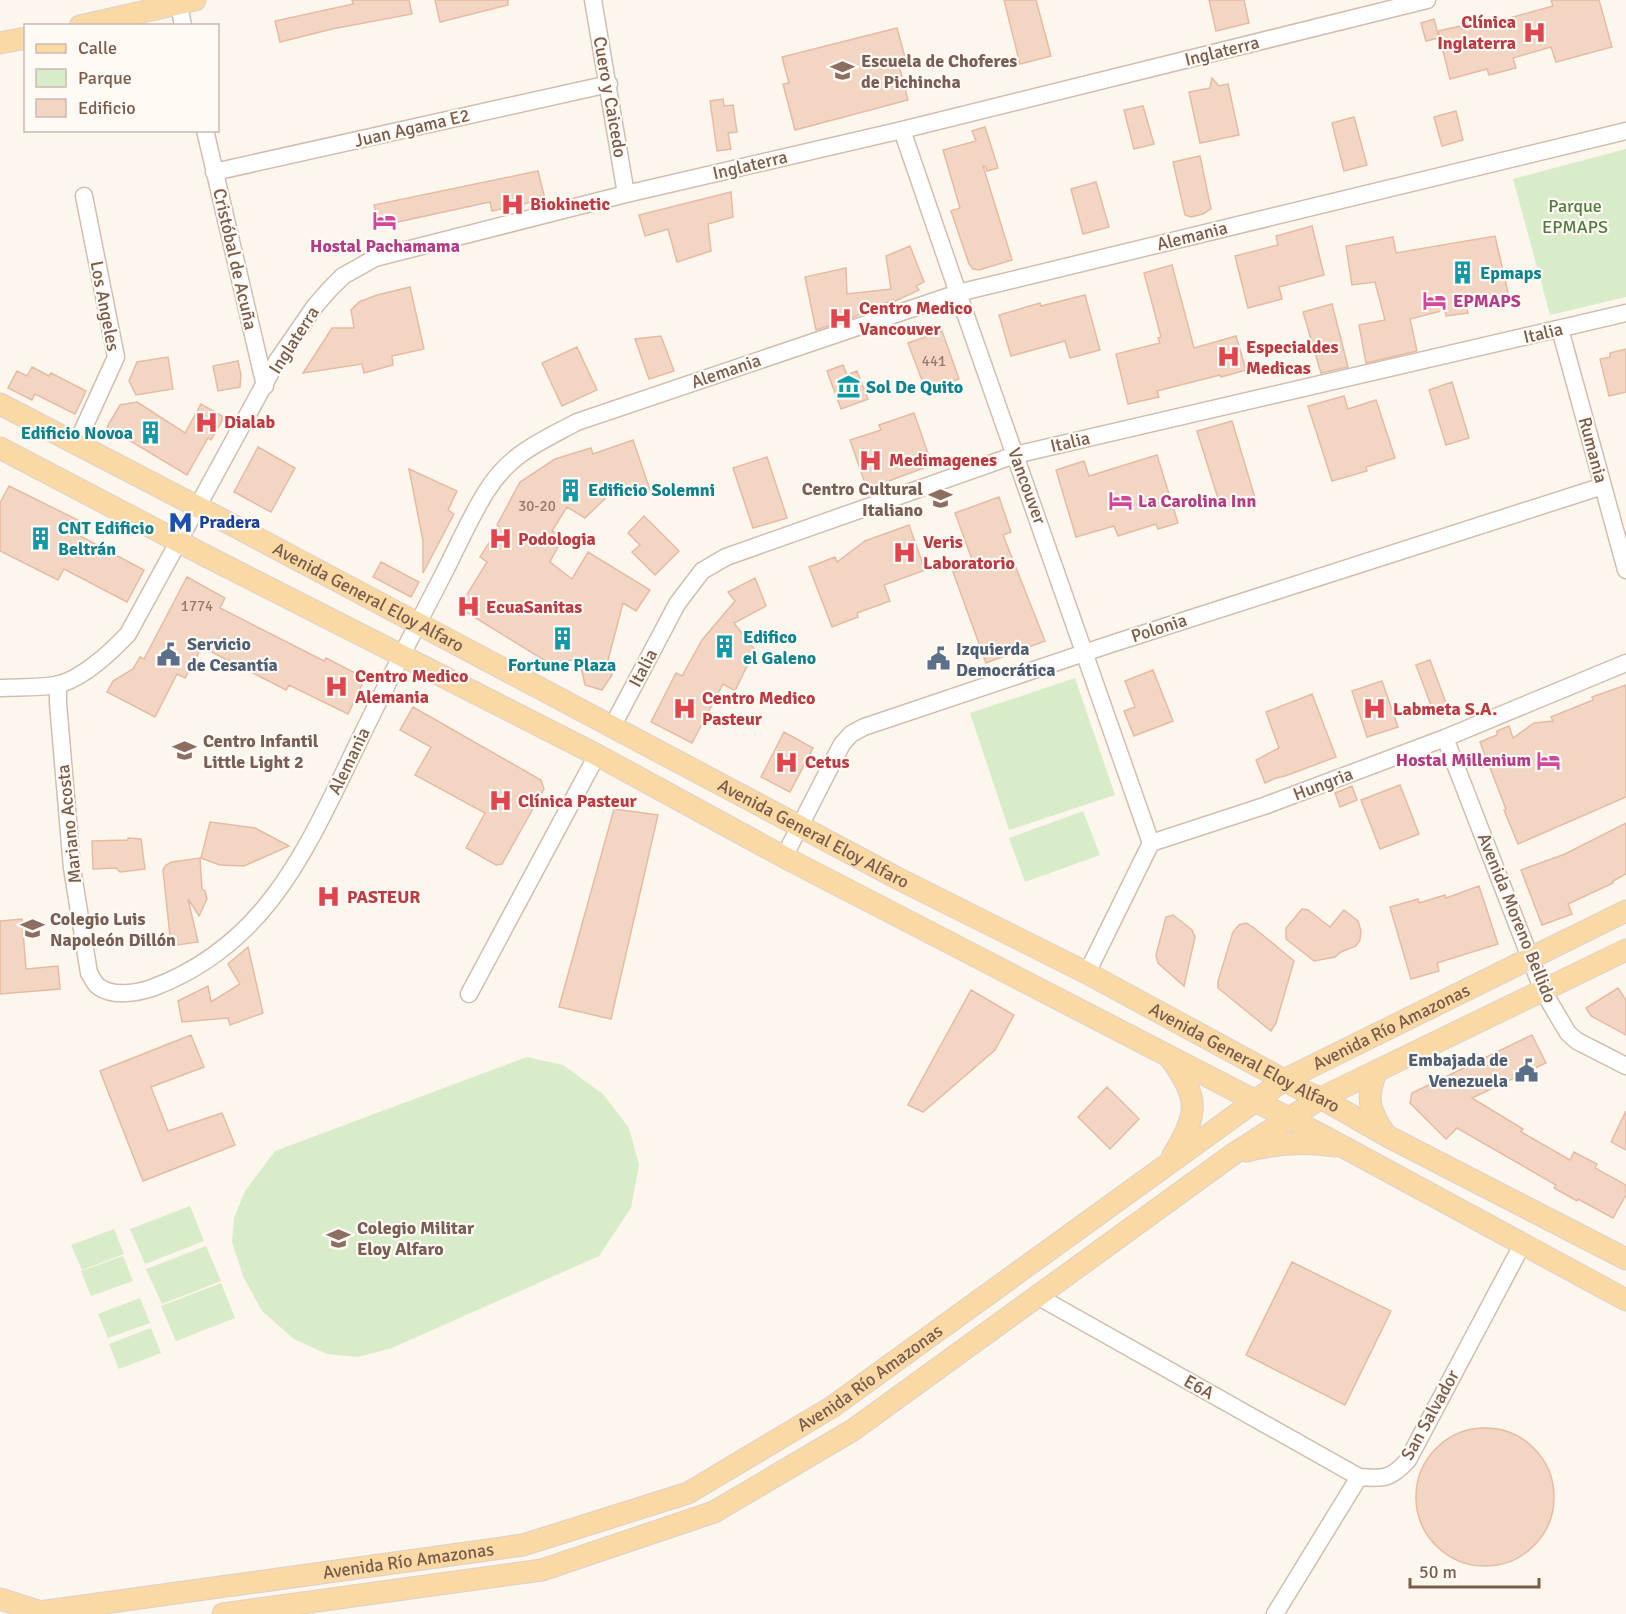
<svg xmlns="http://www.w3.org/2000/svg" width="1626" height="1614" font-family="Signika,sans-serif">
  <rect width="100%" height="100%" fill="#fdf6ec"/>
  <path fill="#d8ecc9" d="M1626 149V297L1550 315 1513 179Z
    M1075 678 1115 795 1009 830 970 713Z
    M1083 811 1100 855 1025 882 1009 838Z
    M527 1057 563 1065 603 1094 629 1128 639 1165 631 1208 599 1256 392 1348 358 1357 327 1354 294 1339 262 1311 243 1276 232 1242 234 1218 245 1191 275 1151Z
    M190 1206 204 1241 145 1264 130 1229Z
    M114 1229 124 1254 82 1270 71 1245Z
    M206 1246 221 1281 162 1304 146 1269Z
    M123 1256 133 1281 91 1296 81 1271Z
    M221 1283 235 1318 176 1341 161 1306Z
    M140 1298 150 1323 108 1338 98 1314Z
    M151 1328 161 1353 119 1369 109 1344Z"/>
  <path fill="#f3d5c3" stroke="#e6bba3" stroke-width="1.5" d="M352 0H409L412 14 332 29 280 42 275 21 353 4Z
    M435 0H508V5L440 22Z
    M1004 0H1036L1051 56 1020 64Z
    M1209 0H1244L1249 23 1216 31Z
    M1551 0H1599L1612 47 1556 62 1551 47 1513 58 1516 68 1489 75 1487 69 1450 79 1438 31 1461 26 1462 29 1502 18V20L1553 6Z
    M1434 19 1439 38 1426 41 1421 23Z
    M897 28 905 57 897 58 908 100 795 130 783 84 789 83 782 57Z
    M1212 78 1219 86 1228 84 1239 135 1200 143 1189 92 1210 88Z
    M723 99 724 106 733 105 737 132 728 133 731 149 717 151 710 101Z
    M1143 106 1154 144 1134 149 1124 110Z
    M1456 111 1463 140 1442 146 1434 117Z
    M1354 117 1367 165 1344 171 1332 123Z
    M985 127 998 168 987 171 985 166H983L1012 260 979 270 973 269 969 264 951 211 960 208 943 150 976 141 972 131Z
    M1200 156 1211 209 1203 214 1191 217 1185 215 1173 162Z
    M538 171 545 199 492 211 490 202 379 226 374 205Z
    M1096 182 1109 227 1083 234 1071 189Z
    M731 192 733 217 708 224 711 251 677 262 668 229 645 236 639 215Z
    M1312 226 1324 275 1279 287 1282 299 1248 308 1235 256 1278 245 1276 236Z
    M1495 236 1509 297 1466 305 1468 313 1446 316 1445 310 1410 319 1417 351 1366 363 1359 325 1385 320 1375 282 1352 285 1346 246 1393 237 1396 253Z
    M910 246 924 282 916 286 919 290 893 302V300L849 319 816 330 805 277 846 268 847 294 891 289 886 256Z
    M1172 265 1194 348 1236 336 1246 370 1221 377 1220 375 1157 391 1159 397 1128 404 1116 354 1160 343 1158 338 1161 337 1144 273Z
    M410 287 424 349 392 356 393 365 364 373 362 364 303 373 332 328H354L351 310 359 302 377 295Z
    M1085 295 1100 350 1070 358 1065 341 1011 356 999 315 1040 303 1041 306Z
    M1332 304 1348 367 1321 373 1303 312Z
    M942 331 959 379 926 391 908 343Z
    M661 336 674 371 649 379 635 339Z
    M577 347 597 390 562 406 542 363Z
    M1626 349V392L1609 396 1600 359 1610 357V353Z
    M168 357 173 389 136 395 129 381 137 362Z
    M238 361 241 375 240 387 218 391 213 366Z
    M843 365 847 375 857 371 868 399 841 409 827 371Z
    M32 367 49 376 51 373 86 391 75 414 35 394 32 400 8 388 17 371 27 376Z
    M1452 382 1469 438 1446 445 1429 390Z
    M1344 396 1348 409 1376 400 1395 458 1366 467 1367 471 1332 481 1308 406Z
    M137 402 185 433 201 404 222 416V421L211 440 208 438 187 475 107 427 120 405Z
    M914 413 932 465 867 489 850 440 881 430 879 425Z
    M1232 421 1255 498 1221 508 1197 431Z
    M633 440 650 490 628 498 622 482 585 518 567 507 552 531 563 537 550 562 572 579 588 552 650 590 636 611 623 603 608 660 612 675 602 690 585 685 579 658 552 665 466 612 463 601 487 562 480 557 499 527 497 525 520 482 555 459 591 448 593 454Z
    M258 447 295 468 271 512 234 492Z
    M1157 455 1178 523 1158 529 1156 524 1118 536 1114 526 1076 537 1056 470 1084 461 1089 476Z
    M767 457 787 518 753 528 733 468Z
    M409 469 457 491 448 510 454 514 423 573V541Z
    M9 486 86 524 80 536 144 570 127 602 64 569 58 580 0 551V503Z
    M999 497 1011 532 1003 535 1045 641 986 663 953 572 974 565 955 513Z
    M644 516 679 551 655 575 632 552 640 545 628 533Z
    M909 525 925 570 884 585 890 601 857 613 858 617 832 627 809 567 835 557 837 562 865 541Z
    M381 562 419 582 411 597 373 577Z
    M187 577 225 598 220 608 324 661 326 658 365 678 348 714 289 685 286 690 202 647 185 678 177 674 155 717 107 692 113 681 133 669 140 657 144 659Z
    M755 578 766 606 734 623 758 654 746 668 735 691 723 684 692 743 651 722 676 673 682 676 702 640 735 601 728 592Z
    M1430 660 1449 711 1435 716 1416 665Z
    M1153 670 1173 721 1134 736 1124 711 1135 707 1125 681Z
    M1382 681 1398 727 1367 737 1352 691Z
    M1626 685V797L1518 844 1504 810 1506 809 1480 742 1497 735V731L1509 726 1513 738 1534 723 1553 721 1551 717 1593 700 1592 697Z
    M1312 694 1336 757 1285 776 1276 778 1265 783 1256 760 1279 748 1266 712Z
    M413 707 541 780 544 789 502 864 496 865 466 848 485 813 415 775 431 747 400 730Z
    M784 732 813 748 790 792 761 777Z
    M1400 785 1419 834 1380 849 1361 800Z
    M1352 786 1357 800 1340 807 1335 793Z
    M614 809 658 815 611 1019 559 1007Z
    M210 822 255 828 289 846 244 866 220 865 201 858Z
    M1626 823V874L1613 881V883L1568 904 1572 914 1542 925 1521 870 1565 854Z
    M128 838 141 839 145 869 120 872 116 868 93 869 92 841 128 840Z
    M200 858 202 889 205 891 207 899 199 916 188 899 198 942 171 946 163 870 166 865 172 862Z
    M1479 886 1498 944 1437 963 1439 971 1411 979 1390 907 1418 899 1419 903 1445 895 1446 898Z
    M1302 909 1308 910 1330 927 1344 910 1358 921 1361 931 1360 940 1356 946 1341 952 1335 957 1314 961 1286 939V928Z
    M1173 915 1192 930 1195 937 1184 986 1158 963 1156 955 1166 917Z
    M22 919 26 969 58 966 60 989 0 994V921Z
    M1246 923 1253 927 1294 961 1276 1023 1271 1031 1218 988V981L1233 932 1239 925Z
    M248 947 263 1013 230 1025 228 1018 182 1022 178 1001 208 986 211 1002 240 984 228 964Z
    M1618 988 1626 1000V1035L1591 1016 1586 1008Z
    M971 990 1014 1015 995 1050 923 1112 908 1105Z
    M191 1035 204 1067 151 1087 168 1131 222 1113 235 1145 143 1181 100 1071Z
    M1532 1035 1546 1063 1472 1098 1523 1129 1521 1132 1570 1160 1574 1152 1597 1164 1595 1168 1626 1185V1195L1613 1218 1578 1199 1577 1201 1554 1188 1556 1185 1457 1128 1446 1139 1410 1103 1412 1093Z
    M1107 1087 1139 1119 1110 1149 1078 1117Z
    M1626 1111V1150L1611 1142Z
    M1292 1262 1391 1311 1345 1405 1246 1355Z
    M1416 1497a69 69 0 1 1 138 0a69 69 0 1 1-138 0Z"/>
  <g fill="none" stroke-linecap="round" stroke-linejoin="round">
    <defs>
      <path id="minor" d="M593 0 626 194
        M179 4 183 26
        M205 130 265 386
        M902 130 958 293 1151 843
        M214 172 609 84
        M1560 329 1626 570
        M76 445 116 357 84 196
        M58 684V703L72 868 89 973C92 977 94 984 99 987 113 997 137 993 152 988 270 944 309 843 360 739 388 681 417 625 446 569 459 543 471 516 486 492 509 454 540 442 577 422L958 293 1626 131
        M0 688C18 687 38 688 56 685 81 680 111 652 128 634L277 361 315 306 329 290 343 276 375 258 626 194 902 130 1427 0
        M612 727 677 604 702 571 726 557 1015 455 1626 313
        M1445 738 1543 991 1568 1033 1577 1041 1626 1066
        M784 857 842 744 851 734 864 727 1111 644 1603 486
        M1087 973 1151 843 1264 806 1445 738 1626 663
        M469 994 597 755
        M1039 1297 1359 1477C1384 1479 1391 1479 1408 1460L1522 1245
        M1275 1614 1359 1477"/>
      <g id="major">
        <path d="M80 26 195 0"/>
        <path d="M0 43 26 38"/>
        <path id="s1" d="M0 404 225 521 897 878 1087 973 1308 1093 1321 1098 1389 1137 1626 1259"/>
        <path d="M0 448 208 557 597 755 784 857 1325 1137 1626 1300"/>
        <path d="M1171 1059C1199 1098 1199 1114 1173 1155"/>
        <path d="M1377 1071C1365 1097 1369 1112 1386 1135"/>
        <path d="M1247 1151C1276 1143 1307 1142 1335 1146"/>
        <path d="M0 1599 41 1612"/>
        <path id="s2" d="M25 1614 523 1545 688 1493 832 1407 1284 1080 1626 911"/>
        <path d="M223 1614 542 1570 714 1512 853 1430 1232 1155 1321 1098 1626 950"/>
      </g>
    </defs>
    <use href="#minor" stroke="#d1beb0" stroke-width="19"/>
    <use href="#major" stroke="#dad1cd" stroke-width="23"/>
    <use href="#minor" stroke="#fff" stroke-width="16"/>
    <use href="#major" stroke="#fbd9a5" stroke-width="21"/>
  </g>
  <defs>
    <symbol id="hospital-bare" viewBox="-9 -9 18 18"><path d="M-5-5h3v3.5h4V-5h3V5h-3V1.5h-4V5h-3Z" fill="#e0444e" stroke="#fffaf3" stroke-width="2.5" paint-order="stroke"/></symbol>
    <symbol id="school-bare" viewBox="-9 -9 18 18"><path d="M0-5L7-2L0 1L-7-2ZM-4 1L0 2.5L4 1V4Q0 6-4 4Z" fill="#8d6e63" stroke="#fffaf3" stroke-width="2.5" paint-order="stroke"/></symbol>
    <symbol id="hotel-bare" viewBox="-9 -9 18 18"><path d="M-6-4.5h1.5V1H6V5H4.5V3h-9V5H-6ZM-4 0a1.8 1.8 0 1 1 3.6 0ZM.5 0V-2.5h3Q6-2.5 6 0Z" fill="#d1479c" stroke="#fffaf3" stroke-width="2.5" paint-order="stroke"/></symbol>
    <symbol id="building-bare" viewBox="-9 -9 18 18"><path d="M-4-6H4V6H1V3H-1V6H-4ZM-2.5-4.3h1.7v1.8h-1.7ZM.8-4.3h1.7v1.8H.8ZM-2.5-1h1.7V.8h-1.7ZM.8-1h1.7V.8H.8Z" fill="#0f9aa8" stroke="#fffaf3" stroke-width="2.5" paint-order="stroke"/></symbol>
    <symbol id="museum-bare" viewBox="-9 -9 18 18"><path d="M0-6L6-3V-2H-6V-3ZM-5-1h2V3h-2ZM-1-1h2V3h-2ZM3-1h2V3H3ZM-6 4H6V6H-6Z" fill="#0f9aa8" stroke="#fffaf3" stroke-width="2.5" paint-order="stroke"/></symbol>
    <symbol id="metro-bare" viewBox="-9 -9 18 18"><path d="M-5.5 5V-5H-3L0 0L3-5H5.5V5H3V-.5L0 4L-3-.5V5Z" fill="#1a4fb4" stroke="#fffaf3" stroke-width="2.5" paint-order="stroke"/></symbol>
    <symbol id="civic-bare" viewBox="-9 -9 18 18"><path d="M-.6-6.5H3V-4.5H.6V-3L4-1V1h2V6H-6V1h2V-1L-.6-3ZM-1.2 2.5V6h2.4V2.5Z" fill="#5c6f8a" stroke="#fffaf3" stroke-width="2.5" paint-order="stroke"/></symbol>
    <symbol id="university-bare" viewBox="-9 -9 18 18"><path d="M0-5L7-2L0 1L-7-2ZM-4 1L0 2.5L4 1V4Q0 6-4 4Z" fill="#8d6e63" stroke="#fffaf3" stroke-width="2.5" paint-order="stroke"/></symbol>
  </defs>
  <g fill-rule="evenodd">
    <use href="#hospital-bare" x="1518" y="16" width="33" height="33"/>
    <use href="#school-bare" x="826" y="54" width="33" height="33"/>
    <use href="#hospital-bare" x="496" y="188" width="33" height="33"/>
    <use href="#hotel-bare" x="368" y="204" width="33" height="33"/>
    <use href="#building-bare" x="1446" y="256" width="33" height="33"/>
    <use href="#hotel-bare" x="1418" y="284" width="33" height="33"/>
    <use href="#hospital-bare" x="824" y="302" width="33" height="33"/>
    <use href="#hospital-bare" x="1212" y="340" width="33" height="33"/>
    <use href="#museum-bare" x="832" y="370" width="33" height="33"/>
    <use href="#hospital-bare" x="190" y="406" width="33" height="33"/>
    <use href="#building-bare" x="134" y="416" width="33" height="33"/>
    <use href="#hospital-bare" x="854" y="444" width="33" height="33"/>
    <use href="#building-bare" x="554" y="474" width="33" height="33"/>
    <use href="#school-bare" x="924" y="482" width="33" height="33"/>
    <use href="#hotel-bare" x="1104" y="484" width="33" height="33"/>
    <use href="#metro-bare" x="164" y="506" width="33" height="33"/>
    <use href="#building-bare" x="24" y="522" width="33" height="33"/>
    <use href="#hospital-bare" x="484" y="522" width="33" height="33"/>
    <use href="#hospital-bare" x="888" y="536" width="33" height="33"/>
    <use href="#hospital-bare" x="452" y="590" width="33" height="33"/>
    <use href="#building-bare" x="546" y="622" width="33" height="33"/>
    <use href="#building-bare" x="708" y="630" width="33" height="33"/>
    <use href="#civic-bare" x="152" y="638" width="33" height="33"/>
    <use href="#civic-bare" x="922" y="642" width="33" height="33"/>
    <use href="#hospital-bare" x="320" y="670" width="33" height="33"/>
    <use href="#hospital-bare" x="668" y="692" width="33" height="33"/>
    <use href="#hospital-bare" x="1358" y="692" width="33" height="33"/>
    <use href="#school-bare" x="168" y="734" width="33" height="33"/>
    <use href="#hotel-bare" x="1532" y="744" width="33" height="33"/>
    <use href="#hospital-bare" x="770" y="746" width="33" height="33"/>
    <use href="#hospital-bare" x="484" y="784" width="33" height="33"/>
    <use href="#hospital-bare" x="312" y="880" width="33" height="33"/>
    <use href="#university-bare" x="16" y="912" width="33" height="33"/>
    <use href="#civic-bare" x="1510" y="1054" width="33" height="33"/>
    <use href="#university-bare" x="322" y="1222" width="33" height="33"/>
  </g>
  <g text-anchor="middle" stroke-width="4.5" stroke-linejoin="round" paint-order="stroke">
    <g font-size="15" fill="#987a6a">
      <text x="934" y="366">441</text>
      <text x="537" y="511">30-20</text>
      <text x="197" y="611">1774</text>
    </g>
    <g font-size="18" font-weight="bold" fill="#be3a42" stroke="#fffaf3" text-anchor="start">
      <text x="1516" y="28" text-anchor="end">Clínica<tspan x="1516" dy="21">Inglaterra</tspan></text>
      <text x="530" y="210">Biokinetic</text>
      <text x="859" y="314">Centro Medico<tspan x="859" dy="21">Vancouver</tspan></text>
      <text x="1246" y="353">Especialdes<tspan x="1246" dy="21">Medicas</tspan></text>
      <text x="224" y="428">Dialab</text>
      <text x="889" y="466">Medimagenes</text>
      <text x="518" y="545">Podologia</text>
      <text x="923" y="548">Veris<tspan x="923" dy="21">Laboratorio</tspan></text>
      <text x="486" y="613">EcuaSanitas</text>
      <text x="355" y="682">Centro Medico<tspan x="355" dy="21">Alemania</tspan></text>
      <text x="702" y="704">Centro Medico<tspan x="702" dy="21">Pasteur</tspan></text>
      <text x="1393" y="715">Labmeta S.A.</text>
      <text x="805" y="768">Cetus</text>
      <text x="518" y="807">Clínica Pasteur</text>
      <text x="347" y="903">PASTEUR</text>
    </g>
    <g font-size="18" fill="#7a5c4d" stroke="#fffaf3">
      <text transform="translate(1222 51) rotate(-14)" y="6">Inglaterra</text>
      <text transform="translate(610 97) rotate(80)" y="6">Cuero y Caicedo</text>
      <text transform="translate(412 128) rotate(-13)" y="6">Juan Agama E2</text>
      <text transform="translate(750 165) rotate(-13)" y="6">Inglaterra</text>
      <text transform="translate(1192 236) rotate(-14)" y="6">Alemania</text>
      <text transform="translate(235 259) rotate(77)" y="6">Cristóbal de Acuña</text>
      <text transform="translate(105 306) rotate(79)" y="6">Los Angeles</text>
      <text transform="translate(1543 333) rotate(-13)" y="6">Italia</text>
      <text transform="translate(294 340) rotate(-57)" y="6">Inglaterra</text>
      <text transform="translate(726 371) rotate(-19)" y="6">Alemania</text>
      <text transform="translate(1070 442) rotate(-13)" y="6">Italia</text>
      <text transform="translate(1593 450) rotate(75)" y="6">Rumania</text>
      <text transform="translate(1027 486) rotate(70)" y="6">Vancouver</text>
      <text dy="6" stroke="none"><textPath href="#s1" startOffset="416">Avenida General Eloy Alfaro</textPath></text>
      <text transform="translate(1159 628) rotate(-18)" y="6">Polonia</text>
      <text transform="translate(643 668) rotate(-62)" y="6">Italia</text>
      <text transform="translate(349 761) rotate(-64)" y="6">Alemania</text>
      <text transform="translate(1323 784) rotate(-21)" y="6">Hungria</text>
      <text transform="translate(69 824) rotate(-96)" y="6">Mariano Acosta</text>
      <text dy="6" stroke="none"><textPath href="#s1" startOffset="920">Avenida General Eloy Alfaro</textPath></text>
      <text transform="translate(1517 918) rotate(68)" y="6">Avenida Moreno Bellido</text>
      <text dy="6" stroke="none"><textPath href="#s2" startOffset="1521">Avenida Río Amazonas</textPath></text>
      <text dy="6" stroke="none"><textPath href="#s1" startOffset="1406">Avenida General Eloy Alfaro</textPath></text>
      <text dy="6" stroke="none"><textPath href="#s2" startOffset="891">Avenida Río Amazonas</textPath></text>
      <text transform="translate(1199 1387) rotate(29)" y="6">E6A</text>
      <text transform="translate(1430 1415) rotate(-61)" y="6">San Salvador</text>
      <text dy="6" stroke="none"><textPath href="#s2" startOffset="387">Avenida Río Amazonas</textPath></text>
    </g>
    <g font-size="18" font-weight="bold" fill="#785e54" stroke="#fffaf3" text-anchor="start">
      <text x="861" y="67">Escuela de Choferes<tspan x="861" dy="21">de Pichincha</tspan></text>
      <text x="923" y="495" text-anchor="end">Centro Cultural<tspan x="923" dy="21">Italiano</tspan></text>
      <text x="203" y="747">Centro Infantil<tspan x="203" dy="21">Little Light 2</tspan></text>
      <text x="50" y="925">Colegio Luis<tspan x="50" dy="21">Napoleón Dillón</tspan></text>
      <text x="357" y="1234">Colegio Militar<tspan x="357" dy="21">Eloy Alfaro</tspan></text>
    </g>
    <g font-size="18" fill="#537a41" stroke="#fffaf3">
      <text x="1575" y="212">Parque<tspan x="1575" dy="21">EPMAPS</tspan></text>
    </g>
    <g font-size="18" font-weight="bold" fill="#b23c85" stroke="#fffaf3" text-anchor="start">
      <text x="385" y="252" text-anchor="middle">Hostal Pachamama</text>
      <text x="1453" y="307">EPMAPS</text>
      <text x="1138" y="507">La Carolina Inn</text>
      <text x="1531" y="766" text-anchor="end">Hostal Millenium</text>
    </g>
    <g font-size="18" font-weight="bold" fill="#0d838f" stroke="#fffaf3" text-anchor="start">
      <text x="1480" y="279">Epmaps</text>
      <text x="866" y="393">Sol De Quito</text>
      <text x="133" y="439" text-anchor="end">Edificio Novoa</text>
      <text x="588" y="496">Edificio Solemni</text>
      <text x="58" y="534">CNT Edificio<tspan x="58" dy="21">Beltrán</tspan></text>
      <text x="743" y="643">Edifico<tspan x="743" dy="21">el Galeno</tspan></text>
      <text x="562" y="671" text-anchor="middle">Fortune Plaza</text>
    </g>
    <g font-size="18" font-weight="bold" fill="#164399" stroke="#fffaf3" text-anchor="start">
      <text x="199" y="528">Pradera</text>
    </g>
    <g font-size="18" font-weight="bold" fill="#4e5e75" stroke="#fffaf3" text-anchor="start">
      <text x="187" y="650">Servicio<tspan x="187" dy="21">de Cesantía</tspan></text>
      <text x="956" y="655">Izquierda<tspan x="956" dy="21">Democrática</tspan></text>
      <text x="1508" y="1066" text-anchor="end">Embajada de<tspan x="1508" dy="21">Venezuela</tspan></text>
    </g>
  </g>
  <rect x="24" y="24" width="195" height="108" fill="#fffaf3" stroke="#cabbb1" stroke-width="1.5"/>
  <rect x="36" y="44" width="30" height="9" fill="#fbd9a5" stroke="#cabbb1" stroke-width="1.5"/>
  <text x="78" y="54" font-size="18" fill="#7a5c4d">Calle</text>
  <rect x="36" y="69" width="30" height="18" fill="#d8ecc9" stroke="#cabbb1" stroke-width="1.5"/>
  <text x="78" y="84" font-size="18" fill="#7a5c4d">Parque</text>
  <rect x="36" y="99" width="30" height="18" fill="#f3d5c3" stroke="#cabbb1" stroke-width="1.5"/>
  <text x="78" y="114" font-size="18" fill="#7a5c4d">Edificio</text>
  <path d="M1410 1578v9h129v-9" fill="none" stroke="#7a5c4d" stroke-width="3"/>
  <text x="1419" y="1578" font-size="18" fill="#7a5c4d" stroke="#fffaf3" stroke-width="4.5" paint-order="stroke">50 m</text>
</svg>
